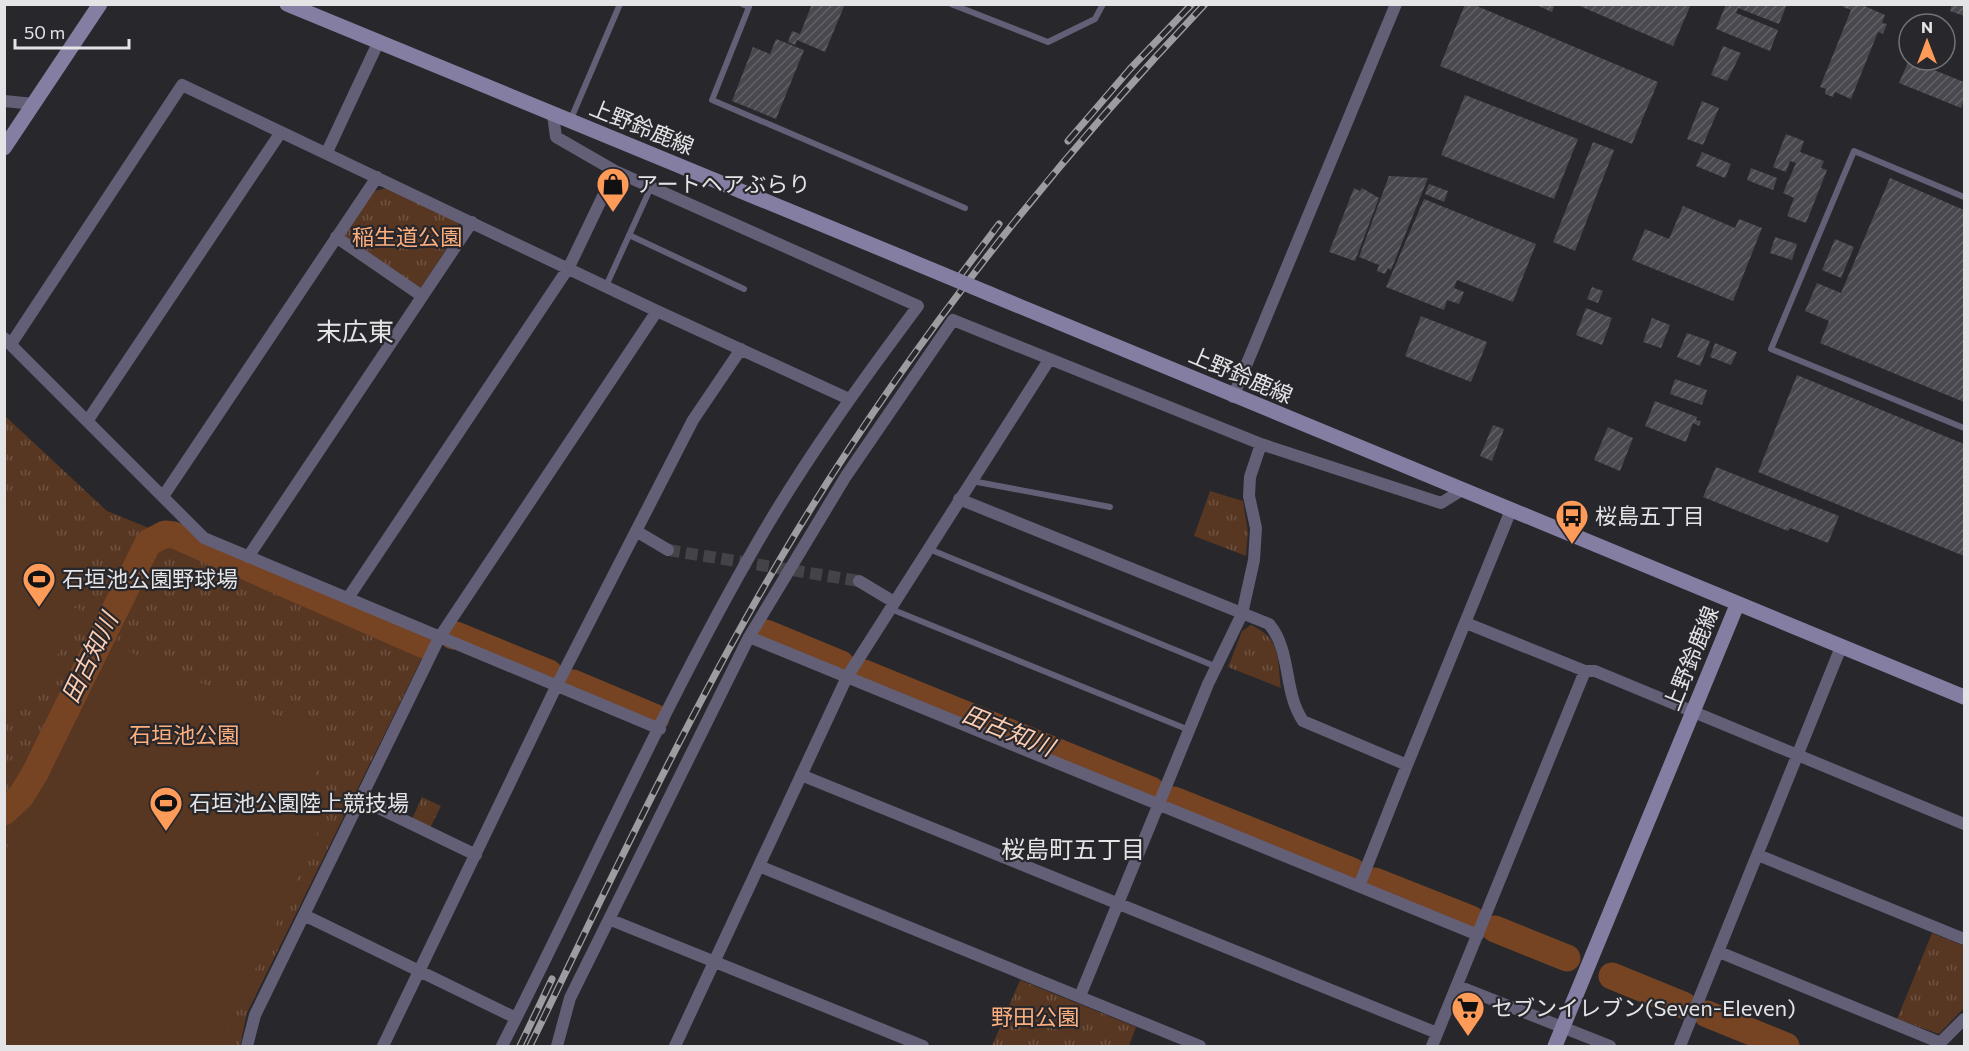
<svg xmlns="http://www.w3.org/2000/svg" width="1969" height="1051" font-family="Commissioner,'Noto Sans JP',sans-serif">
  <defs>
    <pattern id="park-tufts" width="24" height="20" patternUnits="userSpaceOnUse" patternTransform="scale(1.5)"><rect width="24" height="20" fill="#573622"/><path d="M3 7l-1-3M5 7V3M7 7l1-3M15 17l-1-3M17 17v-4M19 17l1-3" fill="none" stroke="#6f5342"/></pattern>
    <pattern id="building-hatch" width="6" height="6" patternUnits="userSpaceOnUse" patternTransform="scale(1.5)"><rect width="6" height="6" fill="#49484e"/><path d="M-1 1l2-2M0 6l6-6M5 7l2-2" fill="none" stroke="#636268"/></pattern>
  </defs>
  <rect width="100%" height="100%" fill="#27272c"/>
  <path fill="url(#park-tufts)" d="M387 188 458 221 459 230 420 289 344 237 374 191Z
    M4 415 107 511 422 639 427 648 247 1013 240 1046H5Z
    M1210 491 1243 501 1248 532 1246 556 1194 536Z
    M1251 625C1282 639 1277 659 1281 688L1228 667 1242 631Z
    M422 797 441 806 430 828 412 819Z
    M1932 933 1964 946V1008L1939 1034 1897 1019Z
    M1020 980 1136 1027 1129 1046H992Z"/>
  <path fill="#573622" d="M5 494 48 538 74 571 70 595 66 596V606L80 609 43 685 5 722Z
    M102 640 328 738 314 766 327 812 220 1046H5V852Z"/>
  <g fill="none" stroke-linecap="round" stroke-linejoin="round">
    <path stroke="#764423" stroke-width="27" d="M766 633 841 664
      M453 636 456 635 549 673
      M864 673 1151 790
      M573 683 656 718
      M1174 800 1352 871
      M4 812 21 796 35 773 148 543 165 534 174 535 424 645
      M1375 881 1471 919
      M1495 929 1567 958
      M1612 976 1683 1005
      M1707 1014 1786 1046"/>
  </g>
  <path fill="url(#building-hatch)" d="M812 4H845L825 52 797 40 795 45 788 42 792 31 800 34Z
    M1465 4H1472L1658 82 1632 144 1440 66Z
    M1534 4H1555L1552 12Z
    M1575 4H1691L1673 46Z
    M1726 4H1787L1779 24 1738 8 1736 13 1778 30 1770 51 1716 29Z
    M1844 4H1860L1885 15 1882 23 1887 24 1883 34 1878 32 1851 99 1835 92 1833 97 1825 94 1826 89 1820 87 1851 10 1843 7Z
    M1952 4H1964V16L1950 11Z
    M1924 16 1942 24H1920Z
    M776 39 804 50 776 119 732 101 753 47 770 54Z
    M1723 46 1741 53 1727 81 1711 75Z
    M1909 60 1964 82V99L1961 108 1899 83Z
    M1465 95 1578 139 1554 199 1441 155Z
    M1702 101 1719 108 1703 145 1687 139Z
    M1786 134 1804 141 1800 152 1824 161 1821 168 1827 170 1806 223 1787 216 1794 198 1783 193 1796 163 1790 161 1786 172 1773 167Z
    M1593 142 1614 150 1575 251 1553 242Z
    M1702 152 1731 164 1725 178 1696 166Z
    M1751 168 1777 178 1773 190 1747 180Z
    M1389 176 1428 178 1391 270 1388 268 1385 274 1377 271 1379 265 1359 257Z
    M1890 178 1964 210V402L1820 343 1829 321 1805 311 1817 283 1841 293Z
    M1429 184 1448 191 1444 202 1425 194Z
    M1354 188 1360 191 1362 188 1379 198 1355 261 1329 252Z
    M1424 199 1536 244 1513 302 1457 280 1454 288 1464 292 1459 304 1447 300 1444 310 1386 287Z
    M1683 206 1735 228 1739 219 1762 228 1733 301 1632 260 1645 229 1669 239Z
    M1775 237 1797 244 1792 260 1770 253Z
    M1835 239 1854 247 1841 278 1822 270Z
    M1592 287 1603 291 1598 303 1587 299Z
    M1586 308 1612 318 1602 345 1576 335Z
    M1421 316 1487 342 1471 382 1405 356Z
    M1652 318 1670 325 1661 348 1643 342Z
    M1687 333 1710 341 1700 366 1677 357Z
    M1715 343 1737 352 1731 365 1710 357Z
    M1797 375 1964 444V556L1758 472Z
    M1675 379 1707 390 1702 405 1670 394Z
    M1655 401 1697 417 1696 420 1701 421 1699 426 1693 423 1686 442 1645 426Z
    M1493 425 1504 429 1492 461 1480 456Z
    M1608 427 1633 438 1620 471 1594 460Z
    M1716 467 1839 516 1828 543 1790 528 1788 531 1703 497Z"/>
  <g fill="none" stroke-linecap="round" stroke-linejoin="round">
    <path stroke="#434348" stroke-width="12" stroke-dasharray="12 6" stroke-linecap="butt" d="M668 550 859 581"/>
    <path stroke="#635f77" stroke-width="6" d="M742 4 749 7 712 100 965 208
      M951 4 1048 42 1095 19 1103 4
      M570 121 620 4
      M1964 197 1854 151 1771 349 1964 428
      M629 235 744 289
      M606 286 651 187
      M972 481 1110 507
      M929 549 1217 667
      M891 609 1189 730"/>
    <path stroke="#635f77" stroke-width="12" d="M4 101 34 104
      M327 152 378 43
      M336 237 422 296
      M4 338 204 538 660 729
      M11 344 182 85 657 311 849 399
      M1233 397 1396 4
      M88 420 281 132
      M164 495 377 177
      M959 499 1269 624C1292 651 1283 692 1303 721L1407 765 1511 510
      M636 531 668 550
      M248 557 472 222
      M859 581 894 602
      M348 598 569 267 615 171
      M1466 623 1585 671H1595L1964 824
      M749 637 1478 935
      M801 775 1437 1033
      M360 799 476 855
      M1758 855 1964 939
      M759 866 1200 1046
      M1359 886 1407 765
      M304 915 516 1018
      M611 920 923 1046
      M1719 952 1941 1043
      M1458 986 1610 1046
      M1080 996 1208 684 1242 614 1254 560 1256 528 1249 496 1250 477 1261 444
      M247 1046 255 1015 439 638 657 311
      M383 1046 556 687 636 531 693 420 741 349
      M502 1046C588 877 665 702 760 538 807 457 862 381 918 306L615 171 556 137 553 115
      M557 1046 570 998 749 637 846 476 953 320 1261 444 1441 503 1462 490
      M675 1046 847 677 1049 360
      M1432 1046 1585 671
      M1680 1046 1841 647
      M1937 1046 1964 1019"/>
    <path stroke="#847ea3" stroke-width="15" d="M287 4 901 257
      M4 148 100 4
      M990 294 1964 697
      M1555 1046 1737 605"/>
    <defs>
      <path id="rail" d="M1068 141 1130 69 1192 4
        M959 277 999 224
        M520 1046 552 979
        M530 1046C610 881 688 714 782 556 901 355 1045 173 1205 4"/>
    </defs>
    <use href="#rail" stroke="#9d9da1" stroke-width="7"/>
    <use href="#rail" stroke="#27272c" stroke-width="4.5" stroke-dasharray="14" stroke-linecap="butt"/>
    <path stroke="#847ea3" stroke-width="15" d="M901 257 990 294"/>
  </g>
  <defs>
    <symbol id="shop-pin" viewBox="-11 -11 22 30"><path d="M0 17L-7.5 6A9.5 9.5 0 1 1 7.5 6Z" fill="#fe9b59" stroke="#27272c"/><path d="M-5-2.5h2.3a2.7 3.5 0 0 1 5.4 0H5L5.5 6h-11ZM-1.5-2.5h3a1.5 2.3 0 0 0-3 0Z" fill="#111"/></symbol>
    <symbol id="bus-pin" viewBox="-11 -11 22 30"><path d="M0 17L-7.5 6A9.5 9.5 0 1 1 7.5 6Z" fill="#fe9b59" stroke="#27272c"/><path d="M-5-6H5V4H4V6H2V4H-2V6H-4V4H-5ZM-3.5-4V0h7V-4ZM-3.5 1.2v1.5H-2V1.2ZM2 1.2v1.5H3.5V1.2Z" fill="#111"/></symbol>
    <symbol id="stadium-pin" viewBox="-11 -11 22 30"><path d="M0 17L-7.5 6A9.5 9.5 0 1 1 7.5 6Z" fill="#fe9b59" stroke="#27272c"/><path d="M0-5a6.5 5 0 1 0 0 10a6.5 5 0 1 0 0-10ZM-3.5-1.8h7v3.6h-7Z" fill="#111"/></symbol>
    <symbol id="supermarket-pin" viewBox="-11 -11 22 30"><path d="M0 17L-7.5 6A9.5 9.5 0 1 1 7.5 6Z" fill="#fe9b59" stroke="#27272c"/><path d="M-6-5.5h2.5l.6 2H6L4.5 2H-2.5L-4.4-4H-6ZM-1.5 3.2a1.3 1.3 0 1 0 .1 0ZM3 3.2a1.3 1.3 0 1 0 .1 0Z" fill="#111"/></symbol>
  </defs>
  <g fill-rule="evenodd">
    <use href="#shop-pin" x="594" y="165" width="38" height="52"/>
    <use href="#bus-pin" x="1553" y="497" width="38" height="52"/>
    <use href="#stadium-pin" x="20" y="560" width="38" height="52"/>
    <use href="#stadium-pin" x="147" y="784" width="38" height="52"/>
    <use href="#supermarket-pin" x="1449" y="989" width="38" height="52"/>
  </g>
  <g text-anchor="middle" stroke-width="4.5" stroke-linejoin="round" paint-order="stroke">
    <g font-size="22" fill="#e4e4e7" stroke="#27272c">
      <text transform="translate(642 127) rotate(22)" y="8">上野鈴鹿線</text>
      <text transform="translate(1241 375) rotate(23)" y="8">上野鈴鹿線</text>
      <text transform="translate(1691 658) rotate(-68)" y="8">上野鈴鹿線</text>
    </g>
    <g font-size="22" fill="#e4e4e7" stroke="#27272c" text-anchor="start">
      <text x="636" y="192">アートヘアぶらり</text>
      <text x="1595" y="524">桜島五丁目</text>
      <text x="62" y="587">石垣池公園野球場</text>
      <text x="189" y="811">石垣池公園陸上競技場</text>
      <text x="1491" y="1016">セブンイレブン(Seven-Eleven)</text>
    </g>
    <g font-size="22" fill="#feaf7d" stroke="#27272c">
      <text x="407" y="245">稲生道公園</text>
      <text x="184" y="743">石垣池公園</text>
      <text x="1035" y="1025">野田公園</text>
    </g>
    <g font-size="24" font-style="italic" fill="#fecdb0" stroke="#27272c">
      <text transform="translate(90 658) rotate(-64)" y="8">田古知川</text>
      <text transform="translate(1008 731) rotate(22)" y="8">田古知川</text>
    </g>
    <g font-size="24" fill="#e4e4e7" stroke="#27272c">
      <text x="1073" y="858">桜島町五丁目</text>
    </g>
    <g font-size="26" fill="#e4e4e7" stroke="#27272c">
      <text x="355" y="341">末広東</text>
    </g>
  </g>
  <rect width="1969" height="1051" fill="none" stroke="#e4e4e7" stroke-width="12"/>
  <g transform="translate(1927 42)"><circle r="28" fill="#27272c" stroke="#737377" stroke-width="1.5"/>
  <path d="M0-4.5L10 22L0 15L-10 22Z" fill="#fe9b59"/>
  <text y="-9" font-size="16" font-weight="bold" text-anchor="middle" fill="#e4e4e7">N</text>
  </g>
  <path d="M15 39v9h114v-9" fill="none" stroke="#e4e4e7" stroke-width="3"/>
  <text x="24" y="39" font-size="18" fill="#e4e4e7" stroke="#27272c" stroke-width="4.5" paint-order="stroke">50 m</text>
</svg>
